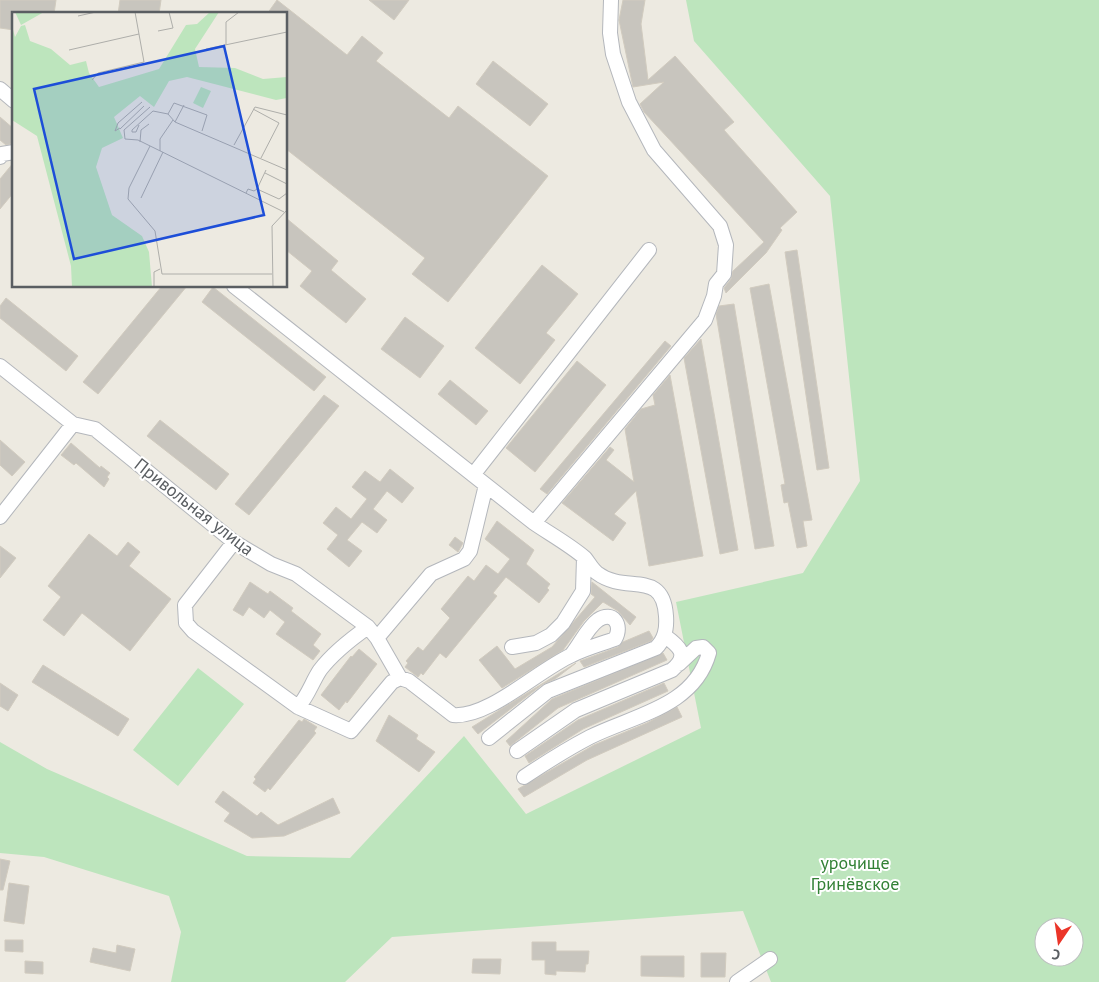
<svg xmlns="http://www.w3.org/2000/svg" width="1099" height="982" font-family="'PT Sans',sans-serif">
  <rect width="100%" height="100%" fill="#edeae1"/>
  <path fill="#bde5bd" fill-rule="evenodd" d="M686 0H1099V982H771L743 911 392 937 345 982H171L181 932 169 896 44 857 0 853V742L47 769 247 856 350 858 464 736 526 814 701 728 676 602 803 573 860 481 830 196 694 41ZM1044 927H1074V957H1044Z
    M198 668 244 704 178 786 133 750Z"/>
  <path fill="#c8c5be" stroke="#d1cbbf" d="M0 0H56L54 14H14V30L0 28Z
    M120 0H161L159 14H118Z
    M277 0 347 55 362 36 383 53 376 61 449 118 458 106 548 176 448 302 412 274 425 258 286 149V14H267Z
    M369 0H409L394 20Z
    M623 0H645L641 24 648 80 675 56 734 122 724 130 797 212 780 228 782 230 766 253 726 293 724 288 731 279 733 271 764 242 644 112 640 104 664 82 633 87 619 20Z
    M493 61 548 104 530 126 476 84Z
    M0 117 14 129V143L6 145 0 140Z
    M14 162V192L0 209V179Z
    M286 218 338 261 331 270 366 299 346 323 300 286 312 271 286 250Z
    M797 250 829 468 817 470 785 252Z
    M542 265 578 294 546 333 555 340 520 384 475 348Z
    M769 284 812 520 803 521 807 546 797 548 788 502 784 503 781 485 785 484 750 288Z
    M162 286H187L98 394 83 382Z
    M213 287 326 377 314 391 202 302Z
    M6 298 78 356 66 371 0 318V306Z
    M734 304 774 546 755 549 716 314 719 306Z
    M405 317 444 346 420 378 381 349Z
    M701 339 738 550 720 554 684 358Z
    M665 341 671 346 547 494 540 489Z
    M577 361 606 385 535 472 506 448Z
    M670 375 703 556 649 566 636 491 614 514 626 523 613 541 562 503 610 447 614 450 606 460 634 482 625 429 641 409 655 405 653 395Z
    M450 380 488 411 476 425 438 394Z
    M324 395 339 406 249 515 235 504Z
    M160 420 229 474 216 490 147 436Z
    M0 440 25 462 12 476 0 465Z
    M71 443 100 468 101 466 110 473 107 477 109 479 104 487 76 463 74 465 61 455Z
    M390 469 414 488 402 503 387 491 373 509 387 520 377 533 362 522 347 540 362 551 349 567 327 549 338 535 323 523 336 507 351 519 367 499 352 487 365 471 380 482Z
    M497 521 534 550 526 564 550 584 547 588 549 590 539 603 506 577 493 593 497 596 446 658 440 653 423 675 421 673 418 677 405 667 408 663 406 661 418 647 423 651 450 618 441 609 468 576 474 581 486 565 498 574 510 559 485 539Z
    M89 534 117 556 128 542 140 552 129 566 171 599 130 651 82 613 64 636 43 620 61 597 48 586Z
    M455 537 463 543 458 552 449 545Z
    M0 546 16 558 0 578Z
    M250 582 268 594 270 591 293 608 291 611 321 634 313 645 320 651 313 660 276 634 285 622 270 610 264 618 249 607 243 616 233 610Z
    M592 582 636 617 630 625 618 611 603 602 584 621 563 650 502 688 479 660 497 646 515 669 552 647 595 597 591 594Z
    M649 631 653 638 651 641 584 667 580 661 618 647 623 642Z
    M359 649 377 664 347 703 346 701 339 710 321 695 351 656 352 657Z
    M663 653 667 660 558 708 510 746 506 741 552 699Z
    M576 663 555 679 543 684 478 734 472 727Z
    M43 665 129 719 118 736 32 682Z
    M0 683 18 695 8 711 0 706Z
    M664 683 668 691 583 729 529 763 525 756 578 720Z
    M677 707 682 717 587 760 524 797 518 789 594 745 647 723Z
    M389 715 418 735 416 739 435 752 419 772 376 741Z
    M304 719 317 727 314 731 316 733 270 790 268 788 265 792 253 783 256 779 254 777 299 720 302 722Z
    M223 791 257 816 261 812 278 825 333 798 340 813 284 836 252 838 224 821 230 813 215 802Z
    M0 859 10 861 3 890H0Z
    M9 883 29 886 24 924 4 921Z
    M5 940H23V952L5 951Z
    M532 942H556V951H589L588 964H586L585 972 556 971V975L545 974V960H532Z
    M117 945 135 949 130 971 90 962 93 948 116 953Z
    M701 953H726L725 977H701Z
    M641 956H684V977L641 976Z
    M473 959H501L500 974 472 973Z
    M25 961 43 962V974L25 973Z"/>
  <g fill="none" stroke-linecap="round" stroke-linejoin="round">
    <defs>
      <path id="minor" d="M0 89 14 101
        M0 157 2 154 14 152
        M234 286 534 523C550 534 570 545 585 558 589 563 592 569 597 573 626 595 663 568 666 616 667 629 665 639 656 648L548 691 489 738
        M0 366 73 424 95 429 234 542 271 564 296 574 368 627 377 638 400 678
        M473 475 649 250
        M0 517 73 424
        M534 523 705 320 714 296 716 284 724 274 726 245 720 226 654 150 629 102 613 54 610 33 611 0
        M234 542 185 605 186 623 193 631 298 707 351 731 392 682 400 678 409 681 453 715C489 718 538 670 572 655 586 648 601 644 615 639 623 625 613 610 598 620 588 627 580 644 572 654
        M377 638 431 574 464 559 470 551 486 485
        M512 647 536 643 551 635 563 623 583 591 584 558
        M298 707C308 696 312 682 320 670 333 653 351 639 368 627
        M517 751 576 710 672 670C690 655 679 646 665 636
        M524 777C545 763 567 749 590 737 634 715 694 707 709 653L703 647 696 648 679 664
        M737 982 770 959"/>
    </defs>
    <use href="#minor" stroke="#b4b7bc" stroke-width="16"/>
    <use href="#minor" stroke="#fff" stroke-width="14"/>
  </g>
  <g text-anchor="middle" stroke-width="4" stroke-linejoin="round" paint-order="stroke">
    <g font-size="18" fill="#5a5e62" stroke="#fff">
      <text transform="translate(194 507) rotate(38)" y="6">Привольная улица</text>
    </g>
    <g font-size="18" fill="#328135" stroke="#fff">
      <text x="855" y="869">урочище<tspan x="855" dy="21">Гринёвское</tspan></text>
    </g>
  </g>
  <g transform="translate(12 12)">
    <rect width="275" height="275" fill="#edeae1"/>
    <path d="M3 0H32L9 13ZM198 0H207L183 37 187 55 223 56 251 67 275 65V86L264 88 175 65 157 69 142 95 128 84 102 105 111 126 90 136 84 155 100 203 130 224 137 240 140 275H60L59 254 25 124 0 108V14L3 25 9 14 13 13 18 29 39 37 58 53 74 49 77 61 87 75 147 57 174 13 185 12ZM189 75 199 79 191 96 181 91Z" fill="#bde5bd"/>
    <path fill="none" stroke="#aeaeaa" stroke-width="1" d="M66 4 84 0M146 19 161 16 157 0M214 33V10L227 0M194 37 275 20M57 38 127 22M80 68 86 61 132 50 123 0M138 95 112 118 113 127 126 128 272 200M241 97 267 111 249 146M156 102 163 110 275 158M163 110 172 93M127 113 124 120H120V118L141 99 156 102 162 91 195 103 190 119M108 116 103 119 106 111 130 90M108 117 132 94M128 130 129 118 137 112M222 133 243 95 275 103M138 134 117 176 116 187 143 219 150 262H260M148 139V127L161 108M253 161 275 172M245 177 267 187 275 181M234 181 236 177 242 179 245 177 254 158M129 186 151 140M142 275V260L148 257M261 275 260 214 275 198"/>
    <path fill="#1d4ed8" fill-opacity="0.15" stroke="#1d4ed8" stroke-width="2.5" d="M212 34 252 203 62 247 22 77Z"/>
    <rect width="275" height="275" fill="none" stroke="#5a5e62" stroke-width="2.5"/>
  </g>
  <g transform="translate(1059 942) rotate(193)"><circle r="24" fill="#ffffff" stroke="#bdbfc0"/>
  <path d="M0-4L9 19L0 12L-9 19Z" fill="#eb3529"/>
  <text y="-8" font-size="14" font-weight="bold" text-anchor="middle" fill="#5a5e62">С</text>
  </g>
</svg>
